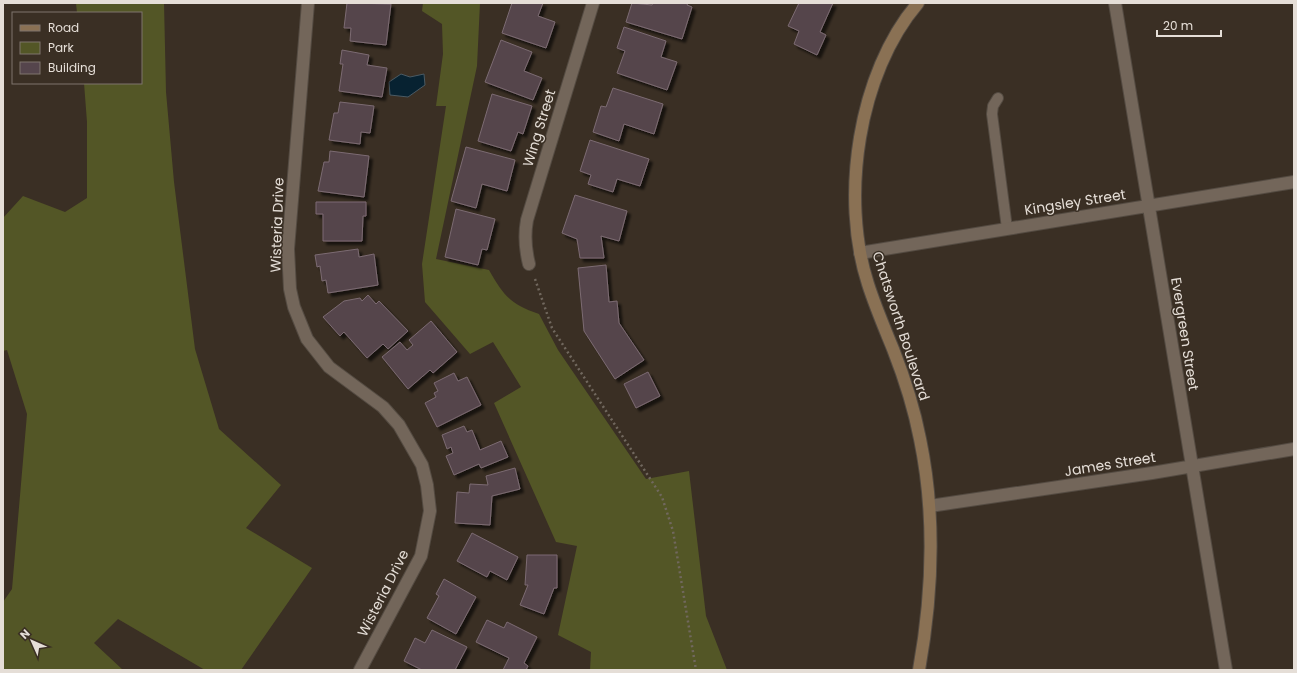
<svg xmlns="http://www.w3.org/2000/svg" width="1297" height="673" font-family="Poppins,sans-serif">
  <defs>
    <filter id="shadow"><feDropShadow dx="3.5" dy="3.5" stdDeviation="1" flood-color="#0009"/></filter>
  </defs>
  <rect width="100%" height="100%" fill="#3a2f24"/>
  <path fill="#535626" d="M76 3H164L166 92 174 182 195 349 219 429 281 485 246 528 312 568 241 670H205L118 619 94 643 123 670H3V602L12 589 27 414 7 350 3 351V218L23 196 65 212 87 198V122L84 83H141V13H77Z
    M423 3H480L477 66 436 259 489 270C504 296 510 304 539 314L558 350 646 479 689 471 706 616 727 670H590L591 652 558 635 577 546 556 542 494 403 521 387 493 342 470 354 425 302 422 264 446 106H436L443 54 442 24 422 11Z"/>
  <path fill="#072231" stroke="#4a5a63" d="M401 74 410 77 424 74 425 85 408 97 390 95 389 82Z"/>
  <path fill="#55454c" stroke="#7c6b72" filter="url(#shadow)" d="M347 3 391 4 386 45 350 41 351 28H344Z
    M512 3H543L538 16 555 22 546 48 502 33Z
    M632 3 652 5 653 3H688L687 5 692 7 682 39 626 22Z
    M799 3H833L820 32 826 35 817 55 794 44 799 31 788 26Z
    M624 27 666 41 661 57 677 62 667 90 617 73 625 51 617 48Z
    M501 40 532 52 524 71 542 78 533 100 485 82Z
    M342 50 369 55 367 65 387 68 382 97 339 91 343 64H340Z
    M613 88 663 104 654 134 624 124 619 141 593 132 601 106 606 107Z
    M492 94 532 106 523 134 518 132 511 151 478 141Z
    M340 102 374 106 370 133 361 132 360 144 329 140 334 113H338Z
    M590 140 649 159 640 186 617 179 613 192 588 184 591 175 580 171Z
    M466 147 515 160 507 191 482 184 476 208 451 201Z
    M330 151 369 156 364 197 318 191 324 162H329Z
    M575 195 627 211 619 241 601 236 604 258H580L577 239 562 233Z
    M316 202H366V216H363L362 241H323V214H316Z
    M456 209 495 219 487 250 482 249 478 265 445 257Z
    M358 249 359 257 374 254 378 285 328 293 326 280 322 281 320 266 317 267 315 255Z
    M606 265 609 302 617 301 619 323 644 360 615 379 584 331 578 268Z
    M368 295 376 304 379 301 408 331 388 349 383 344 367 358 344 332 340 336 323 317 344 301 360 298 362 301Z
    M431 321 457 352 433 373 430 370 408 389 382 357 400 342 407 350 413 345 409 340Z
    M648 372 660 396 636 408 624 384Z
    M454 373 458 381 467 377 481 405 437 427 425 403 436 397 434 393 438 391 434 383Z
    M464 426 467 432 472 430 480 450 501 441 508 457 481 468 479 464 454 475 446 456 453 453 451 447 447 449 442 435Z
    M515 468 520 489 492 496 490 525 455 523 457 492 469 493 470 484 488 485 486 476Z
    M472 533 518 557 507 580 490 571 487 577 457 561Z
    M527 555H557V588H554L544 614 520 605 528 585H525Z
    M444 579 476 597 456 634 427 618 439 596 436 594Z
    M487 620 504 628 507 622 537 637 524 663 528 666 526 670H503L509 658 476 642Z
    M432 630 467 647 455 670H422L404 661 415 638 425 643Z"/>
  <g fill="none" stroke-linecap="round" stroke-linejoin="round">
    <defs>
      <path id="lane" d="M998 98 993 106 992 114 1007 228"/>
      <path id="street" d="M308 3 288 249 290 289 294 307 307 339 329 367 383 407 399 425 422 465 427 485 430 511 421 556 360 670
        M1115 3 1226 670
        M860 253 1294 182
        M529 264C525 248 524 236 527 220L593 3
        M930 506 1152 473 1294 449"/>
      <path id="secondary" d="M918 3C858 73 840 198 868 284 875 306 884 327 893 349 904 377 914 408 920 439 936 516 933 592 919 670"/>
    </defs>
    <use href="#lane" stroke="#544b42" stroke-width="12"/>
    <use href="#street" stroke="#544b42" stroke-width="14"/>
    <use href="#secondary" stroke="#544b42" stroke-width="14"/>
    <path stroke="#71685e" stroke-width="2.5" stroke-dasharray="2 3" stroke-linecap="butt" d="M535 279 552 328 662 497 673 531 696 670"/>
    <use href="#lane" stroke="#73665a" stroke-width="10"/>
    <use href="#street" stroke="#73665a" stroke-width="12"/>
    <use href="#secondary" stroke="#8a7154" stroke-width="12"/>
  </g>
  <g text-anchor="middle" stroke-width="3" stroke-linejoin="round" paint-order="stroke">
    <g font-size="14" fill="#e5ded7" stroke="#3a2f24">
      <text transform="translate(539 128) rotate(-73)" y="5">Wing Street</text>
      <text transform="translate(1075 202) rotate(-9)" y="5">Kingsley Street</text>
      <text transform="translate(277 225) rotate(-88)" y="5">Wisteria Drive</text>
      <text transform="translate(901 326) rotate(72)" y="5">Chatsworth Boulevard</text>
      <text transform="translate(1185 334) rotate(81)" y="5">Evergreen Street</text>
      <text transform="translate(1110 464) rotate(-9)" y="5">James Street</text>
      <text transform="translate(383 593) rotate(-63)" y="5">Wisteria Drive</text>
    </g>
  </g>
  <rect width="1297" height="673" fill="none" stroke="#e5ded7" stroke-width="8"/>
  <rect x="12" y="12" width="130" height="72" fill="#3a2f24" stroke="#7e756c"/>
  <rect x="20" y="25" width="20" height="6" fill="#8a7154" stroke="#7e756c"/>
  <text x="48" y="32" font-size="12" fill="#e5ded7">Road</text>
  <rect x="20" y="42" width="20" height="12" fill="#535626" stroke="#7e756c"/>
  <text x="48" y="52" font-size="12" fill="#e5ded7">Park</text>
  <rect x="20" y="62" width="20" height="12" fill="#55454c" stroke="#7e756c"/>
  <text x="48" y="72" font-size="12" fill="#e5ded7">Building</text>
  <g transform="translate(32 641) rotate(315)" stroke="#3a2f24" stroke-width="3" paint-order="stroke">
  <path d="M0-3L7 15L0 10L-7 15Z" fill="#e5ded7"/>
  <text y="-6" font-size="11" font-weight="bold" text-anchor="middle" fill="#e5ded7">N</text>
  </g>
  <path d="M1157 30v6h64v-6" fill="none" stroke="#e5ded7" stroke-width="2"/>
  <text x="1163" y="30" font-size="12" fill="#e5ded7" stroke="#3a2f24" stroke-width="3" paint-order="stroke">20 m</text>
</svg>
